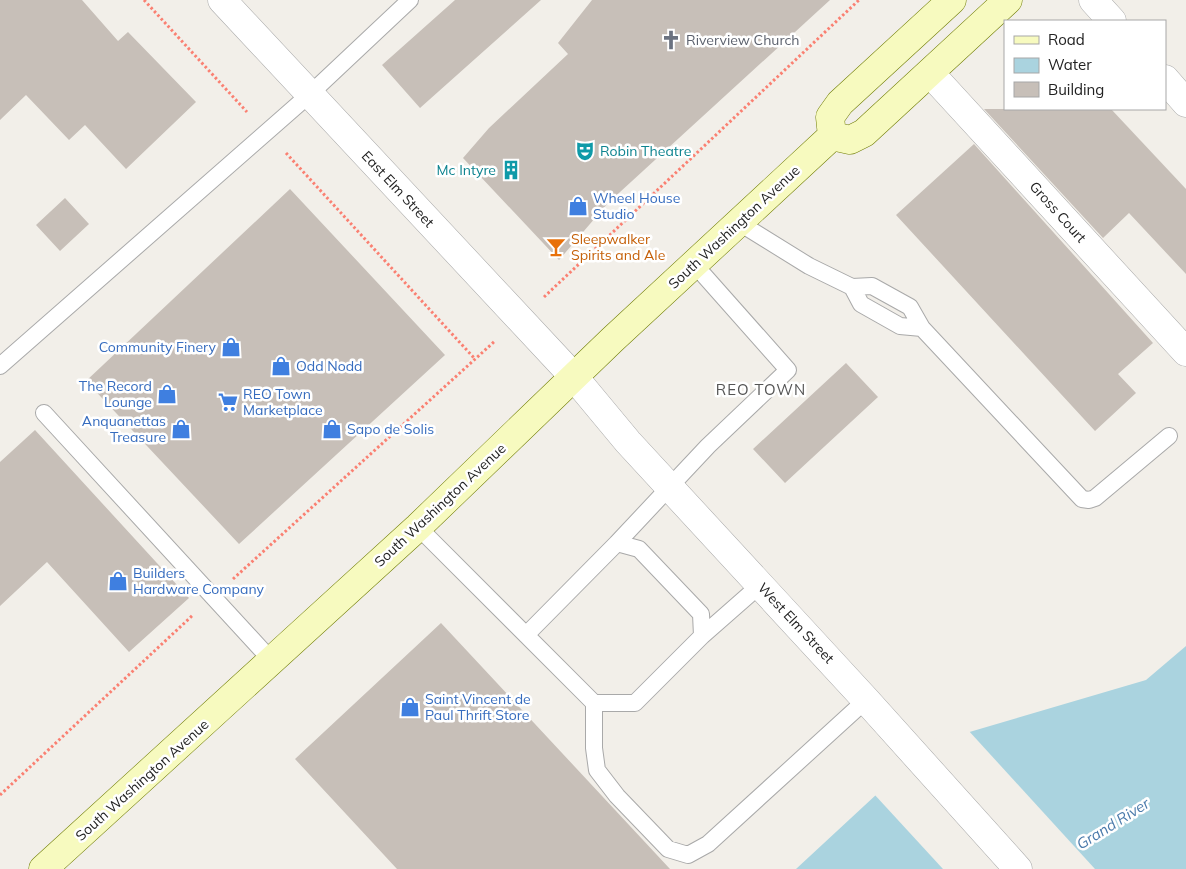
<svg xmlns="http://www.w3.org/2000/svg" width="1186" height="869" font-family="Mulish,sans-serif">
  <rect width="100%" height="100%" fill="#f2efe9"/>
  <path fill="#aad3df" d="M1186 646V869H796L932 743 1146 680Z"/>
  <path fill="#f2efe9" d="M968 730 1095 869H943L874 794 930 740Z"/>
  <path fill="#c7bfb8" d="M0 0H82L118 41 128 32 196 102 126 169 85 125 69 140 26 95 0 120Z
    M455 0H541L420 108 382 65Z
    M592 0H830L608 203 559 260 463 158 489 128 568 54 558 43Z
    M984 109H1111L1186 189V274L1129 213 1103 238Z
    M974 144 1153 343 1118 374 1136 393 1095 431 896 215Z
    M290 189 445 355 239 544 86 381Z
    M65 198 89 224 60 251 36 225Z
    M846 363 878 397 785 483 753 449Z
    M35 430 189 598 129 652 47 562 0 606V462Z
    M441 623 670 869H397L295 759Z"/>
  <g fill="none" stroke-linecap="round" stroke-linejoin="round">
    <defs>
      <path id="lane" d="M738 222 809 266 852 287 872 286 910 307 922 328 900 326 861 304 852 287
        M922 328 1082 499 1089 500 1095 498 1169 436
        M0 366 310 94 410 0
        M44 413 272 661
        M418 527 594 703H635L702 636 701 614 639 549 617 543 526 635
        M617 543 708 446 788 370 694 264
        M702 636 760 585
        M594 703V748L597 770 617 796 668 849 688 855 708 844 866 700"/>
      <path id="street" d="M222 0 574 377 628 442 866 700 1018 869
        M1093 0 1112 21
        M930 73 1186 352
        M1165 79 1186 103"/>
      <path id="secondary" d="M832 136 850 140 864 133 1008 0
        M832 136 830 117 840 103 952 0
        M43 869 418 527 612 340 832 136"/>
    </defs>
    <use href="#lane" stroke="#a9a9a9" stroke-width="18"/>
    <use href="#street" stroke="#a9a9a9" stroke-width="29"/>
    <use href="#secondary" stroke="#707d05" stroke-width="29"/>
    <path stroke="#fa8072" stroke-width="3" stroke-dasharray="2.5 2.5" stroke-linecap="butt" d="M144 0 247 112
      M286 153 475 359
      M544 297 859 0
      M233 579 495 341
      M0 795 193 615"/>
    <use href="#lane" stroke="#fff" stroke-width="16"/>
    <use href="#street" stroke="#fff" stroke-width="28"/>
    <use href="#secondary" stroke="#f7fabf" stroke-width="28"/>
  </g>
  <defs>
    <symbol id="church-bare" viewBox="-9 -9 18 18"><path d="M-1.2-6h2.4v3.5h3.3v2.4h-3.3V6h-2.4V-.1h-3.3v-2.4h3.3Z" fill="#6b7280" stroke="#fff" stroke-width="2.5" paint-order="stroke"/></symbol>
    <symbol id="theatre-bare" viewBox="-9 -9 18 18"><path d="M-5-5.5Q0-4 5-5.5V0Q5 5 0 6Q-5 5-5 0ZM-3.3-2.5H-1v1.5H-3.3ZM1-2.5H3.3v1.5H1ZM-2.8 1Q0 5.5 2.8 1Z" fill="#0f9aa8" stroke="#fff" stroke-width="2.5" paint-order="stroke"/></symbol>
    <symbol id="building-bare" viewBox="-9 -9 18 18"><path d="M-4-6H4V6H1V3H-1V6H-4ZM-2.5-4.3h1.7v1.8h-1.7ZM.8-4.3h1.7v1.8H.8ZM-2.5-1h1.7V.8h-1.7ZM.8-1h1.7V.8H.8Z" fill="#0f9aa8" stroke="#fff" stroke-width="2.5" paint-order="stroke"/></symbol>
    <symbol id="shop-bare" viewBox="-9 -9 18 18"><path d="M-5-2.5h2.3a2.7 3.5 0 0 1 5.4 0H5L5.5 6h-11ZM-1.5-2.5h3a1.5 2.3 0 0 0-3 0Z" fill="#3f7fe0" stroke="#fff" stroke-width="2.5" paint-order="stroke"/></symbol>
    <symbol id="bar-bare" viewBox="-9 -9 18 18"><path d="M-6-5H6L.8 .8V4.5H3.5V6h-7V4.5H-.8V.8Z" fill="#e8710a" stroke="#fff" stroke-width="2.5" paint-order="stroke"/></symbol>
    <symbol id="supermarket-bare" viewBox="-9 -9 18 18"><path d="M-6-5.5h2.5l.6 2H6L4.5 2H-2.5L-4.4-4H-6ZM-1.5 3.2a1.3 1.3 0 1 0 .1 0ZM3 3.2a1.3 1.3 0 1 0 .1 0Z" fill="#3f7fe0" stroke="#fff" stroke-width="2.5" paint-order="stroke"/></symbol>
  </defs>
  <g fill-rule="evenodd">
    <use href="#church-bare" x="657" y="26" width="28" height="28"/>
    <use href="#theatre-bare" x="571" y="137" width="28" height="28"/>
    <use href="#building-bare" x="497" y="156" width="28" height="28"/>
    <use href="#shop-bare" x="564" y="192" width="28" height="28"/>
    <use href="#bar-bare" x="542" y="233" width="28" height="28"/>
    <use href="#shop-bare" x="217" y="333" width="28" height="28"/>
    <use href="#shop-bare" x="267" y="352" width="28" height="28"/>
    <use href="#shop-bare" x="153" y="380" width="28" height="28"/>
    <use href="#supermarket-bare" x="214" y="388" width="28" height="28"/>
    <use href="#shop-bare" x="167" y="415" width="28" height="28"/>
    <use href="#shop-bare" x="318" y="415" width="28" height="28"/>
    <use href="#shop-bare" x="104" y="567" width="28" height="28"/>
    <use href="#shop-bare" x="396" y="693" width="28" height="28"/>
  </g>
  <g text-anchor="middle" stroke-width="5" stroke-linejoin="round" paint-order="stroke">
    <g font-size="14" fill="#5b616d" stroke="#fff" text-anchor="start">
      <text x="686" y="45">Riverview Church</text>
    </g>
    <g font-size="14" fill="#0d838f" stroke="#fff" text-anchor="start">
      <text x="600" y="156">Robin Theatre</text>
      <text x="496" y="175" text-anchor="end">Mc Intyre</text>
    </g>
    <g font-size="14" fill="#222" stroke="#fff">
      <text transform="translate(398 189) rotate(47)" y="5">East Elm Street</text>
      <text transform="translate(1058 212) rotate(48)" y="5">Gross Court</text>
      <text transform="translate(734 227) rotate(-43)" y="5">South Washington Avenue</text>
      <text transform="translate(440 505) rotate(-43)" y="5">South Washington Avenue</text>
      <text transform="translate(796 623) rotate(47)" y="5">West Elm Street</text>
      <text transform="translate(142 780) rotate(-42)" y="5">South Washington Avenue</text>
    </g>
    <g font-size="14" fill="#366cbe" stroke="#fff" text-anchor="start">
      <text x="593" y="203">Wheel House<tspan x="593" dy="16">Studio</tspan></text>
      <text x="216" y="352" text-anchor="end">Community Finery</text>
      <text x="296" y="371">Odd Nodd</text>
      <text x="152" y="391" text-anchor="end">The Record<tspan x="152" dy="16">Lounge</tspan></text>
      <text x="243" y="399">REO Town<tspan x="243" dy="16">Marketplace</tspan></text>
      <text x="166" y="426" text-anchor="end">Anquanettas<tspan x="166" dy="16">Treasure</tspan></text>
      <text x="347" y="434">Sapo de Solis</text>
      <text x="133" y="578">Builders<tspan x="133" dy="16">Hardware Company</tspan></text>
      <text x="425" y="704">Saint Vincent de<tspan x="425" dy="16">Paul Thrift Store</tspan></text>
    </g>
    <g font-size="14" fill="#c56008" stroke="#fff" text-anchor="start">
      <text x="571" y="244">Sleepwalker<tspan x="571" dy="16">Spirits and Ale</tspan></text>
    </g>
    <g font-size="15" letter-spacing="1" fill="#555" stroke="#fff">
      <text x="761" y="395">REO TOWN</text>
    </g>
    <g font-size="15" font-style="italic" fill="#4a7aab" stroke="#fff">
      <text transform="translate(1113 824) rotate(-32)" y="5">Grand River</text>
    </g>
  </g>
  <rect x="1004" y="20" width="162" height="90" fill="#ffffff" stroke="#a7a7a7"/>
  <rect x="1014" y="36" width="25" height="8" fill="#f7fabf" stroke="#a7a7a7"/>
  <text x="1048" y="45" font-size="15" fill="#222222">Road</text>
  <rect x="1014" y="58" width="25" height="15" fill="#aad3df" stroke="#a7a7a7"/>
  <text x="1048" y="70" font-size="15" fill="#222222">Water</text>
  <rect x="1014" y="82" width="25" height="15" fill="#c7bfb8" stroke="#a7a7a7"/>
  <text x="1048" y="95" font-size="15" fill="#222222">Building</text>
</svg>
